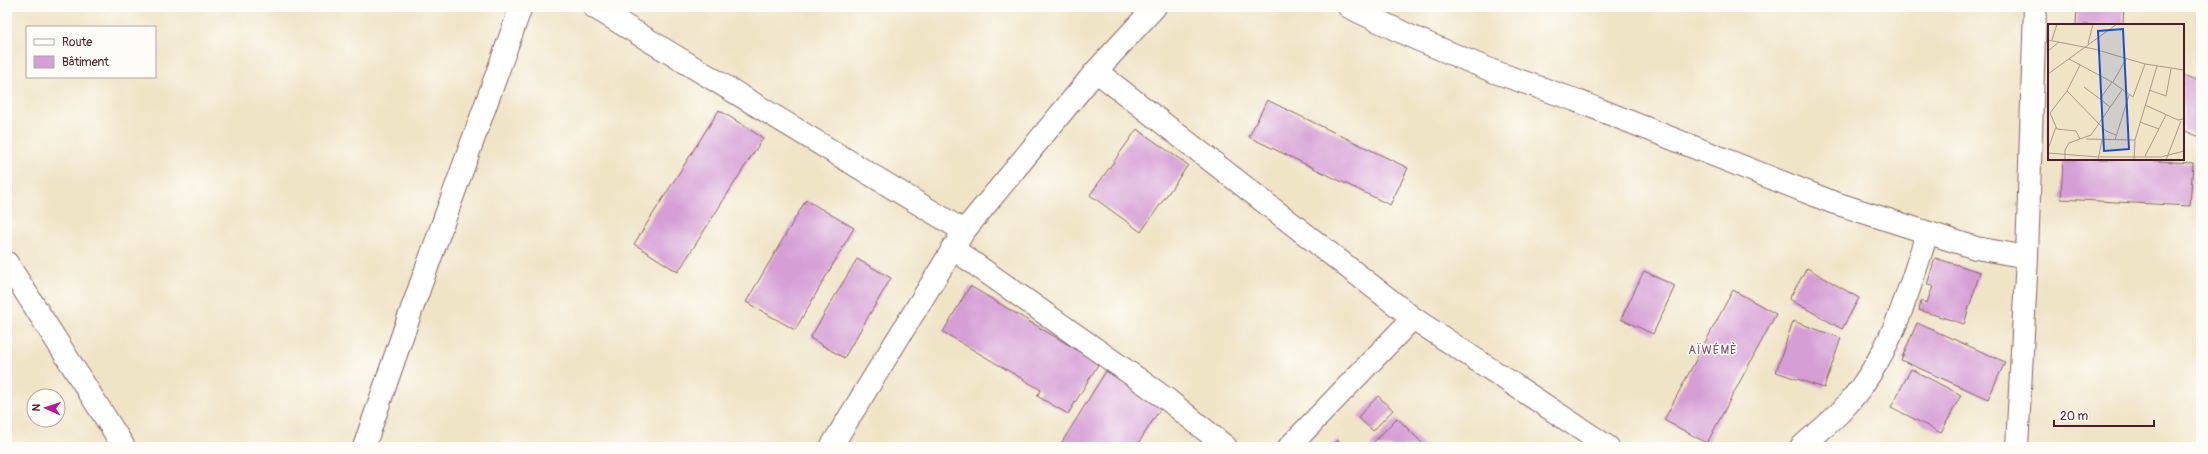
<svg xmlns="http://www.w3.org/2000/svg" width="2208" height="454" font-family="Pangolin,sans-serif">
  <rect width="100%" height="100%" fill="#fdfcf7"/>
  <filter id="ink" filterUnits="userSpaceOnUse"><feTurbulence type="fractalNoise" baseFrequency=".025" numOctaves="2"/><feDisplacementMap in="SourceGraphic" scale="8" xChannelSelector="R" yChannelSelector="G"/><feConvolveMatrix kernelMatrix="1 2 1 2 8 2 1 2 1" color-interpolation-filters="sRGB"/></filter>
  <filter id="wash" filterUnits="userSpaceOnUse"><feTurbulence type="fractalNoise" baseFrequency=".012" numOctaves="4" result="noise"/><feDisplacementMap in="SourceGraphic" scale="16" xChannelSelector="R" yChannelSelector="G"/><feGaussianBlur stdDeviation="0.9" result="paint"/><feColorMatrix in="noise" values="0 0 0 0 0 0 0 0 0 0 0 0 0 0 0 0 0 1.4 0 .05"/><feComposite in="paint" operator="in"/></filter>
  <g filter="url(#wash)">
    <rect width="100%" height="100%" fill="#f0e4c7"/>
    <g id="blocks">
      <path fill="#d59fd6" d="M2077 7H2124L2123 25H2076Z
        M2183 75 2201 82 2200 137 2183 130Z
        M1267 100 1408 168 1390 205 1249 137Z
        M719 110 763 138 678 272 634 244Z
        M1137 129 1188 165 1141 232 1090 195Z
        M2063 159H2123L2193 163 2190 206 2061 199Z
        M806 200 854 228 795 330 746 302Z
        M1935 258 1980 272 1964 324 1919 310 1921 301 1927 303 1933 286 1927 285Z
        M857 259 891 278 844 358 810 338Z
        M1807 268 1859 298 1842 329 1789 299Z
        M1644 271 1675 286 1653 334 1621 319Z
        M970 286 1099 363 1068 414 1037 396 1041 390 943 332Z
        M1733 290 1776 314 1707 443 1664 420Z
        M1793 321 1841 338 1824 388 1776 372Z
        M1917 323 2005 362 1988 399 1901 360Z
        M1911 369 1961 395 1941 433 1891 407Z
        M1106 371 1162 406 1136 447H1059Z
        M1378 396 1393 410 1373 431 1358 417Z
        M1397 418 1426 447H1369Z
        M1337 440 1344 447H1330Z"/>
    </g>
  </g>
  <g filter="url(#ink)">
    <use href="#blocks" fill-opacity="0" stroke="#846462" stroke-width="1"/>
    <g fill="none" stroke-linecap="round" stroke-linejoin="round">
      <defs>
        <path id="minor" d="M594 7 964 231
          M1349 7 1412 37 1495 72 1575 100 1832 202 1976 248 2027 257
          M1096 71 1413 318 1608 447
          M952 248 1168 400 1226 447
          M7 263 124 447
          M831 447 964 231 1096 71 1155 7
          M1289 447 1413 318
          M1801 447C1815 434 1832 422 1844 408 1889 359 1908 295 1927 233
          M2017 447 2027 257 2035 7"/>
        <path id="tertiary" d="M364 447 405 328 521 7"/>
      </defs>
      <use href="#minor" stroke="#846462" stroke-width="24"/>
      <use href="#tertiary" stroke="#846462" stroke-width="24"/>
      <use href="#minor" stroke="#fff" stroke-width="22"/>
      <use href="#tertiary" stroke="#fff" stroke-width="22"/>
    </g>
  </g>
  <g text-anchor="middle" stroke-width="3" stroke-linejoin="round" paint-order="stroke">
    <g font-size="12" letter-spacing="1" fill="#7b4c67" stroke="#fdfcf7">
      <text x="1713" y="354">AÏWÉMÈ</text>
    </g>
  </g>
  <g transform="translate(2048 24)">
    <rect width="136" height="136" fill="#f0e4c7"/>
    <path fill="none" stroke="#ae9589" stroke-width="1" d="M0 16 46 25 97 40 136 46M4 16 9 0M40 20 45 0M0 27 11 18M21 35 64 58 85 73 97 40M0 50 69 0M65 58 78 35M36 63 52 75M101 66 118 72 123 45M19 67 58 107 68 111M97 81 130 96 136 95M62 83 52 75 64 58M2 89 19 67 32 41M2 89 9 105 28 107 32 115M92 98 111 105M38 115 87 116M67 116 81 71M0 125 8 103M0 129 50 133H113L136 127M97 132 118 91M17 136V126L21 119 43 111 74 66M50 136 54 116M86 136 87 116 109 42M118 136 133 97"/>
    <path fill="#1d4ed8" fill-opacity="0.15" stroke="#1d4ed8" stroke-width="2" d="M75 5 81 125 56 127 50 7Z"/>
    <rect width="136" height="136" fill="none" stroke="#4a1f2b" stroke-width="2"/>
  </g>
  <rect width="2208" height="454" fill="none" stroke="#fdfcf7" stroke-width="24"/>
  <rect x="26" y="26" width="130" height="52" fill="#fdfcf7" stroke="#b5a4a5"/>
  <rect x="34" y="39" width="20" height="6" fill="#ffffff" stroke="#b5a4a5"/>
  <text x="62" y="46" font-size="12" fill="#4a1f2b">Route</text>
  <rect x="34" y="56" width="20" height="12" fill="#d59fd6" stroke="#b5a4a5"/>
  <text x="62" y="66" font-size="12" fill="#4a1f2b">Bâtiment</text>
  <g transform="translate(46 408) rotate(273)"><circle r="19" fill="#fdfcf7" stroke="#b5a4a5"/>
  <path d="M0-3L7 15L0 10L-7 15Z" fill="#b5179e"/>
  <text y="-6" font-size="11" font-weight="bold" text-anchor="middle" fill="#4a1f2b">N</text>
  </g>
  <path d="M2054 420v6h100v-6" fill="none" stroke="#4a1f2b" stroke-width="2"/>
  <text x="2060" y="420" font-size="12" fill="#4a1f2b" stroke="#fdfcf7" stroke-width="3" paint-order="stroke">20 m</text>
</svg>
